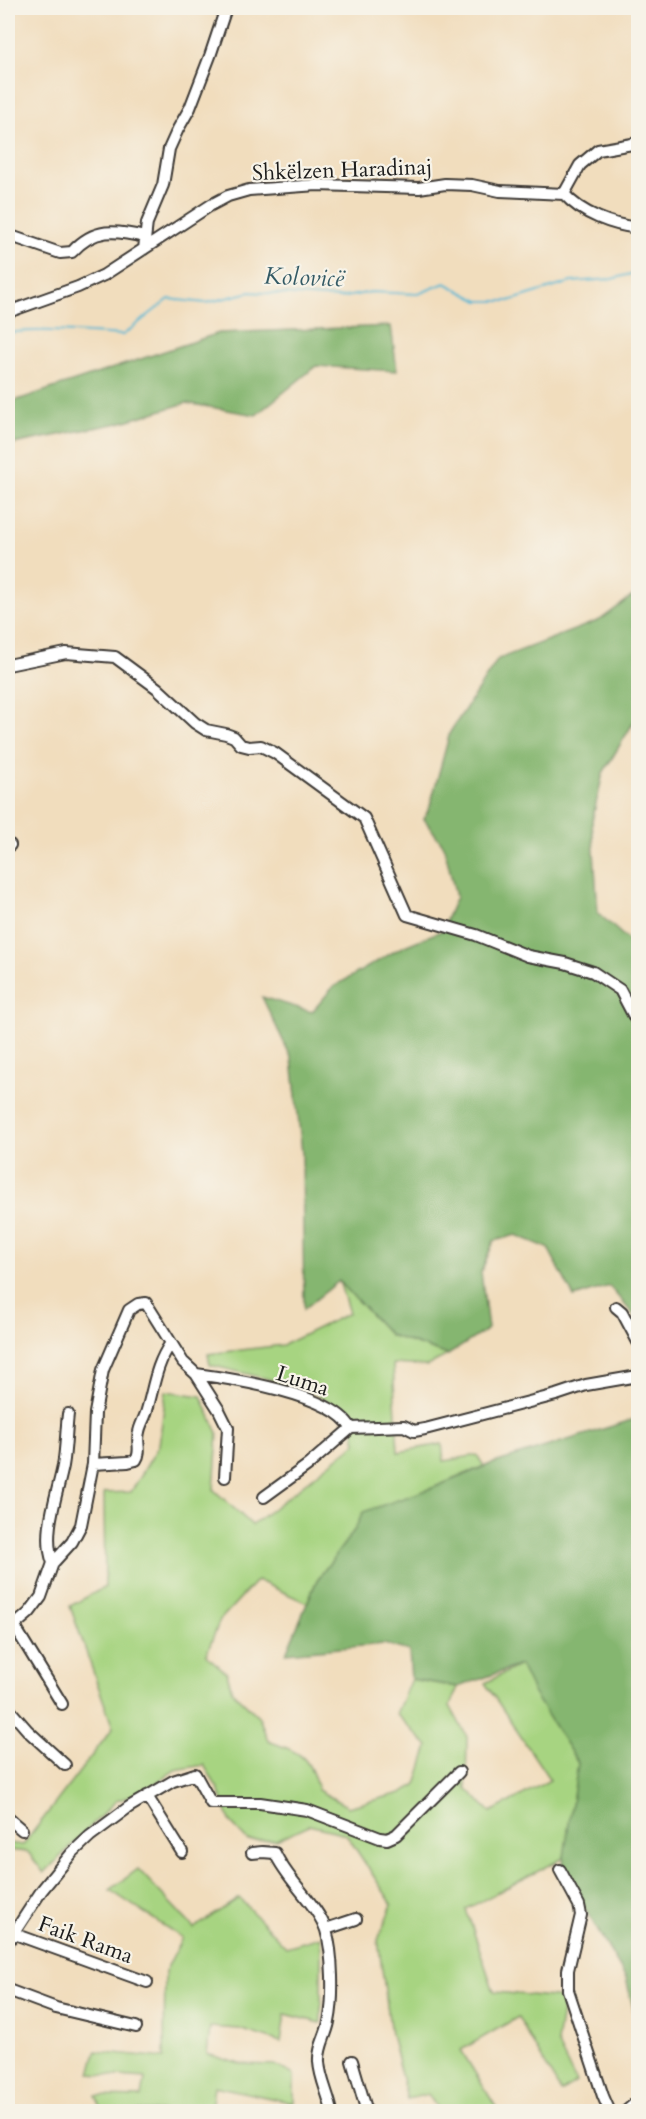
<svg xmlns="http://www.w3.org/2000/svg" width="646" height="2119" font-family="Cardo,serif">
  <rect width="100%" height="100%" fill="#f7f3e8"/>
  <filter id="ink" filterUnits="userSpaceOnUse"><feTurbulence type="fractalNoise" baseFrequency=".0167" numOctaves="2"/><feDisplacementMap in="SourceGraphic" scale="12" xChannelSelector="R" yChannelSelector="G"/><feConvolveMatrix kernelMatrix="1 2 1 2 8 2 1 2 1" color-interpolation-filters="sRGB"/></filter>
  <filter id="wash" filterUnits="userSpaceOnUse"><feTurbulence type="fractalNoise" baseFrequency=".008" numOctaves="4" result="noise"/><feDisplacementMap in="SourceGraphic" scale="24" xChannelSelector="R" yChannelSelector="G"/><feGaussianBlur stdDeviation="1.35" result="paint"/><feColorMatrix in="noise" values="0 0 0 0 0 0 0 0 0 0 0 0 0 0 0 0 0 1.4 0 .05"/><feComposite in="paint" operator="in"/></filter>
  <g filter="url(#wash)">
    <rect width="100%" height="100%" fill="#f1ddbd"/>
    <path fill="#a7d481" stroke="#62784e" stroke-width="1.5" d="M339 1281 390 1335 448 1355 427 1366 393 1364 398 1452 442 1444 444 1461 477 1455 484 1466 367 1516 317 1580 307 1603 257 1580 220 1620 206 1655 227 1673 232 1691 259 1717 268 1741C301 1753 309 1755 318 1790L348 1807 401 1793 416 1785 428 1746 396 1714 411 1679 458 1687 450 1706 467 1737 466 1788 491 1812 550 1780 485 1683 520 1665 578 1763 590 1844 466 1909 494 1992 564 1998 557 2043 576 2082 561 2092 518 2017 461 2050 496 2107 487 2111H439L428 2094 407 2099 391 2034 378 1940 392 1904 346 1834 309 1825 276 1840 248 1841 231 1823 218 1789 204 1765 175 1770 143 1792 116 1801 44 1873 28 1852 8 1850V1843L23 1845 113 1728 70 1606 105 1587 104 1493 131 1492 159 1445 166 1391 201 1396 218 1433 214 1490 252 1525 356 1443 352 1419 316 1394 268 1379 210 1365 208 1354 283 1345 349 1313Z
      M138 1869 194 1928 239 1898 286 1947 321 1937V2023L285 2014 281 2042 239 2029 210 2027 207 2054 240 2064 275 2065 294 2075V2103L214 2086 211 2111H103L96 2096 142 2097 145 2078 90 2074 96 2051 164 2058 165 1972 182 1938 110 1890Z"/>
    <path fill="#85b66f" stroke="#506946" stroke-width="1.5" d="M391 326 397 371 316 366 256 415 186 403 119 423 8 445V403L219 333Z
      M638 592V715L603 773 592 821 598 913 638 949V1320L609 1286 574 1297 548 1248 516 1235 494 1241 481 1272 488 1329 448 1355 390 1335 339 1281 304 1309 302 1153 292 1059 262 997 312 1012 333 987 402 947 441 931 456 897 444 846 424 819 430 806 450 732 498 659 600 620Z
      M638 1418V2029L626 1978 562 1870 578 1763 534 1694 520 1665 458 1687 411 1679 409 1651 384 1644 286 1653 317 1580 355 1529 363 1512 435 1487 488 1465Z"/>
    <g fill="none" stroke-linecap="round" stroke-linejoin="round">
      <path stroke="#55b7d3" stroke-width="2" d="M8 333C47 328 83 333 123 335L169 299 206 303 250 292 340 298 371 292 418 294 445 283 479 301H509L571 282 612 279 638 272"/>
    </g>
  </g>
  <g filter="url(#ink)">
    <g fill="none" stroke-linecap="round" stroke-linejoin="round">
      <defs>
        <path id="minor" d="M564 194 580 165 598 150 638 143
          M564 194C582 214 612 225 638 228
          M8 235 60 253 72 252C94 227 116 230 145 237
          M144 249 147 223 163 185 169 149 178 129 190 108 210 56 226 8
          M8 312 78 287 104 275 211 205 228 196 249 190 317 185 419 188 445 184 472 185 500 191 564 194
          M8 665 66 653 115 657 157 688 195 723 206 730 226 734 234 737 241 745 249 747 261 746 275 753 364 818 407 915 476 935 528 956 565 963 593 972 620 990 638 1024
          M8 846 10 845
          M616 1307 622 1312 638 1342
          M196 1374C233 1379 333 1394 351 1428L308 1465 264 1497
          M351 1428 404 1426 414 1431 425 1429 556 1395 586 1385 638 1376
          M93 1464 128 1462 136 1460C142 1451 136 1442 139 1432 140 1425 145 1418 147 1410 154 1386 156 1364 171 1343
          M53 1563C42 1533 57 1496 63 1466 66 1449 66 1431 68 1414
          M15 1627 62 1704
          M8 1631 29 1613 41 1597 53 1563 72 1542 81 1525 93 1464 95 1413 103 1370 129 1310 138 1304 146 1303 183 1362 196 1374 219 1410 228 1428 225 1477
          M8 1708 28 1731 65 1765
          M147 1796 182 1852
          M8 1818 22 1830
          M252 1853 262 1852 275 1853C287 1880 317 1904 326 1930 333 1953 334 1999 329 2022 326 2037 318 2047 319 2062 320 2079 329 2095 332 2112
          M560 1870 579 1905 581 1915 568 1970V1990L603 2096 610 2112
          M326 1929 356 1919
          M12 1933 147 1982
          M8 1942 42 1890 72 1853 90 1836 129 1807 173 1781 195 1774 211 1803H260L307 1810 380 1838 387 1839 396 1835 459 1772
          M8 1990 56 2008 136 2027
          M352 2061 367 2112
          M625 2112 638 2101"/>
      </defs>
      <use href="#minor" stroke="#3c3934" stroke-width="14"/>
      <use href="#minor" stroke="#fff" stroke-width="10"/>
    </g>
  </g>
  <g text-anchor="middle" stroke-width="4.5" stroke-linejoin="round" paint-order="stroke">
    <g font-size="22" fill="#1c1c1c" stroke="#f7f3e8">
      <text transform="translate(342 169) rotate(-2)" y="8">Shkëlzen Haradinaj</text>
      <text transform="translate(303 1380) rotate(18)" y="8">Luma</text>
      <text transform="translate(86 1939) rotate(20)" y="8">Faik Rama</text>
    </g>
    <g font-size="24" font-style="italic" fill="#335a65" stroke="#f7f3e8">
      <text transform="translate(304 277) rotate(2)" y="8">Kolovicë</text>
    </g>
  </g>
  <rect width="646" height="2119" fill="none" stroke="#f7f3e8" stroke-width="30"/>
</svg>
